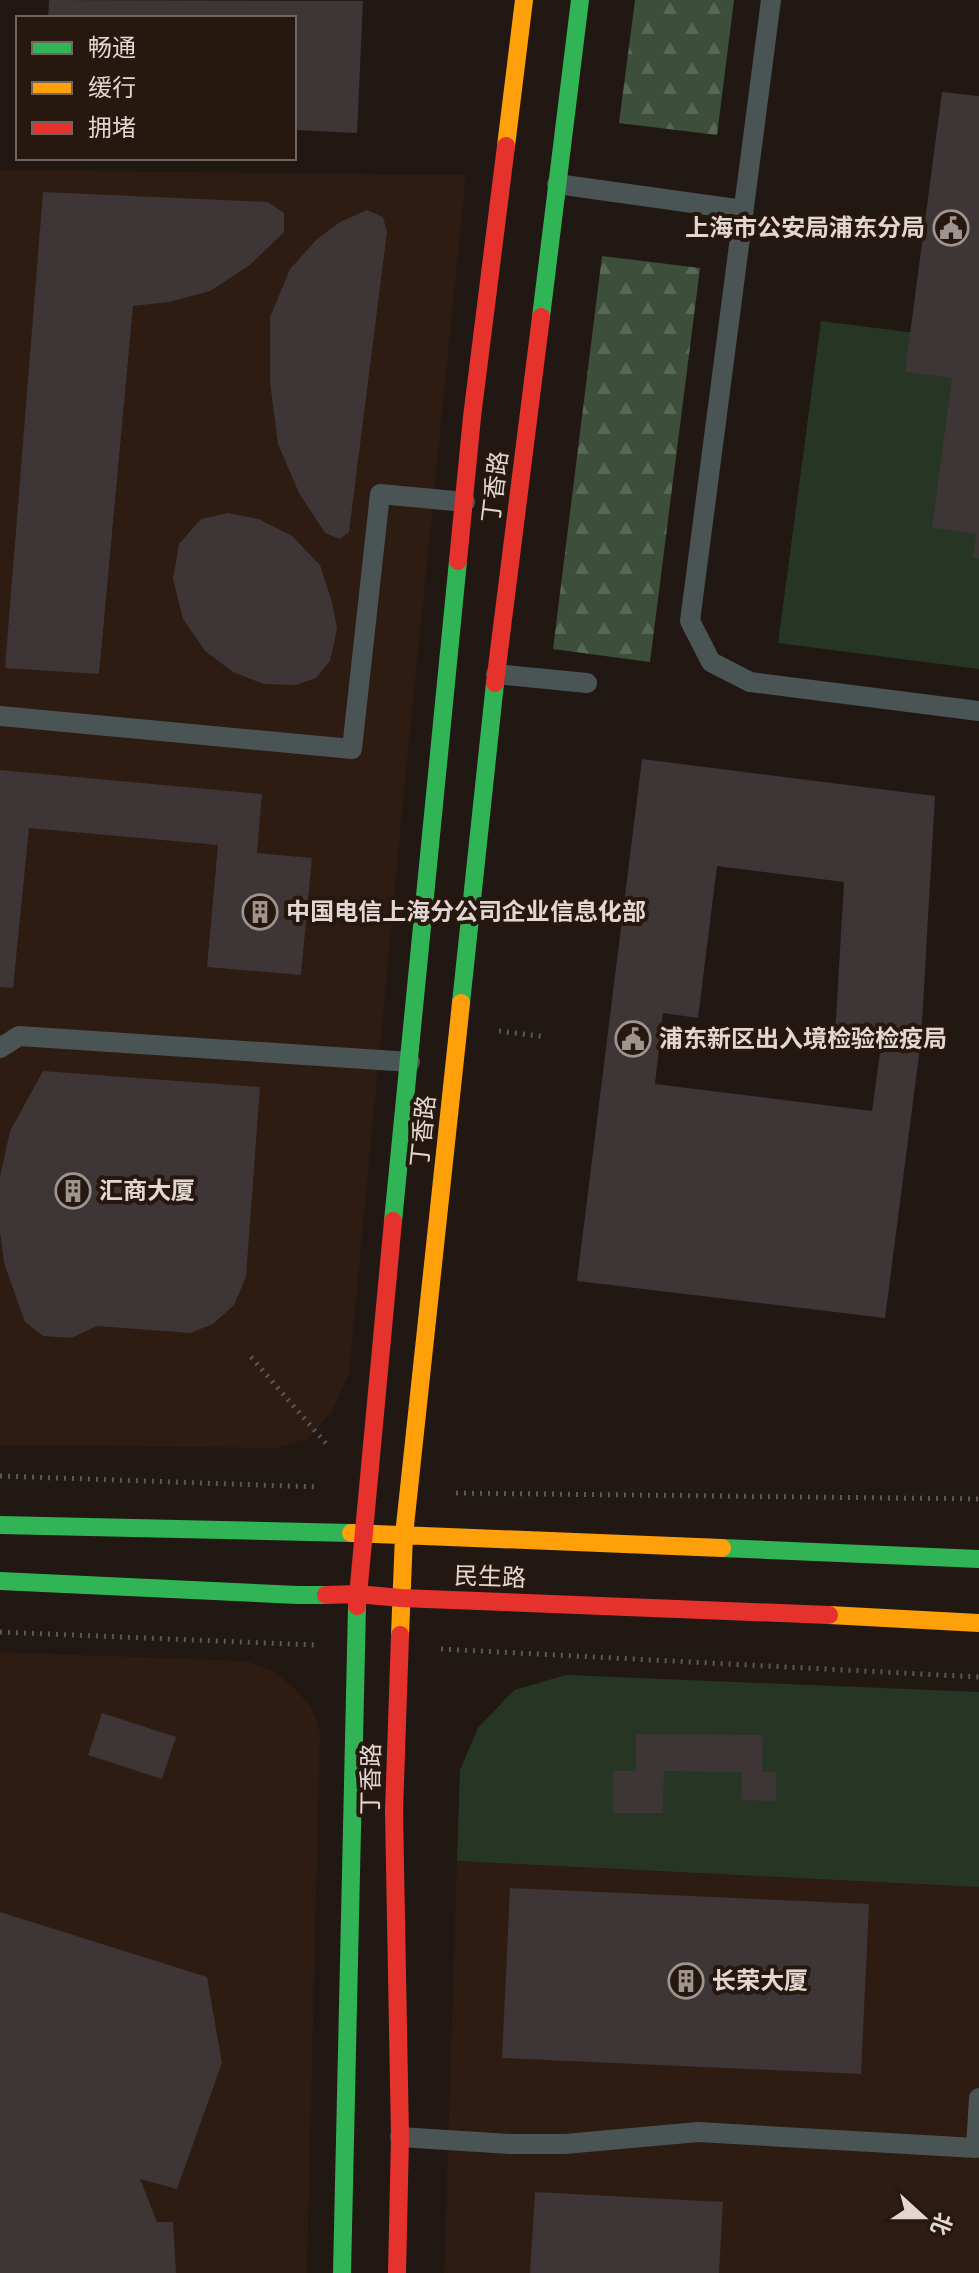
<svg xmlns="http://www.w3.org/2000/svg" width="979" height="2273" font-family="Merriweather,'Noto Sans SC',serif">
  <defs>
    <pattern id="forest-firs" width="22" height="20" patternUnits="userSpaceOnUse" patternTransform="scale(2)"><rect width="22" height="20" fill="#3d4e3a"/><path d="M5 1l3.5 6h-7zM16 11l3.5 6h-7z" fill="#596756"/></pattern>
  </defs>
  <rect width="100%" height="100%" fill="#211814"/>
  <path fill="#2e1b11" d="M0 170 466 175 405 782 349 1374 331 1413 307 1439 276 1448 0 1445Z
    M0 1652 246 1661 273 1671 293 1687 311 1707 320 1732 307 2273H0Z
    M457 1861 979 1887V2273H444Z"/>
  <path fill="#273624" d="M821 321 979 341V669L778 643Z
    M566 1675 979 1692V1887L457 1861 460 1770 478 1728 514 1690Z"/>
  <path fill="url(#forest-firs)" d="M635 0H734L717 135 619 123Z
    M602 256 700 268 650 662 553 649Z"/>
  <path fill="#3d3536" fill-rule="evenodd" d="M49 0 363 1 357 133 294 130V18H48Z
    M942 92 979 96V558H973L976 534 932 528 952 378 905 372Z
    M43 192 268 202 284 213V232L250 265 210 291 169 302 133 306 99 674 5 668Z
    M367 210 383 217 387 232 349 532 340 539 325 533 299 493 278 444 270 382V317L290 269 317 239 340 222Z
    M228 513 259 519 292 536 320 565 332 602 337 629 330 661 316 678 296 685 264 684 233 672 205 651 183 619 173 579 179 544 201 519Z
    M642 759 935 796 921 1040 885 1318 577 1281ZM717 866 844 882 835 1035 882 1038 872 1111 655 1084 663 1013 698 1018Z
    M0 770 262 794 257 853 312 858 301 975 207 967 218 845 29 828 13 988 0 987Z
    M43 1071 260 1087 246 1277 234 1305 213 1324 190 1333 97 1326 71 1338 43 1336 25 1322 4 1263 0 1232V1177L10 1131Z
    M102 1713 176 1737 162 1779 88 1755Z
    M636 1734 763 1735 762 1772H776V1801L741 1800 742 1772 664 1771 663 1813H613V1771H636Z
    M510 1888 869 1904 861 2074 502 2058Z
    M0 1912 207 1977 222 2063 177 2189 140 2179 157 2222H173L176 2273H0Z
    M535 2192 723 2202 719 2273H530Z"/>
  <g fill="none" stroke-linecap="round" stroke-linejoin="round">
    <path stroke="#565a5a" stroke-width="5" stroke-dasharray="2 6" stroke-linecap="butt" d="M499 1031 546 1037
      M251 1357 329 1447
      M0 1476 318 1487
      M456 1493 979 1499
      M0 1632 315 1645
      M441 1649 979 1677"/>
    <path stroke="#4a5455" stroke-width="20" d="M771 0 690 621 711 662 750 682 979 711
      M557 184 743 210
      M496 674 587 683
      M0 716 352 749 380 494 465 502
      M0 1048 19 1036 410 1062
      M400 2137 510 2144H565L698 2132 976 2148 979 2098"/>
    <path stroke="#30b455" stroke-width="18" d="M541 317 580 0
      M461 1003 495 683
      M393 1221 458 561
      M0 1525 351 1533
      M722 1548 979 1559
      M0 1581 298 1595H326
      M342 2273 357 1606"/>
    <path stroke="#ff9f0a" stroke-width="18" d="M506 146 524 0
      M351 1533 722 1548
      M829 1615 979 1623
      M400 1635 404 1535 461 1003"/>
    <path stroke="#e5322d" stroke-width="18" d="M458 561 472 417 506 146
      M495 683 541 317
      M326 1595 357 1594 401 1598 829 1615
      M357 1606 393 1221
      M397 2273 400 2137 394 1811 400 1635"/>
  </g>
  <defs>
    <symbol id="civic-ring" viewBox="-11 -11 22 22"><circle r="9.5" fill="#26170f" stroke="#9e9490" stroke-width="1.5"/><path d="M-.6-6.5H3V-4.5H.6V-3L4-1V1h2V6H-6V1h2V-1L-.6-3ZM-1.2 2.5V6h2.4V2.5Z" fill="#9e9490"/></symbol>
    <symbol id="building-ring" viewBox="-11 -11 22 22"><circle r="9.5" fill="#26170f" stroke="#9e9490" stroke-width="1.5"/><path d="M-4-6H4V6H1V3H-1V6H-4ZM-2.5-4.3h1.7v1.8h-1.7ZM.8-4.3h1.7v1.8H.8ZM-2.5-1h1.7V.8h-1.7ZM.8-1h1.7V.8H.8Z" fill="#9e9490"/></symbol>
  </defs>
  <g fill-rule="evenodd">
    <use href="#civic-ring" x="931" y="208" width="40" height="40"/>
    <use href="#building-ring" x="240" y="892" width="40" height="40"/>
    <use href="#civic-ring" x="613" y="1019" width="40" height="40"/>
    <use href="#building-ring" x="53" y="1171" width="40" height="40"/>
    <use href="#building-ring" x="666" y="1961" width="40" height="40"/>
  </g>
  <g text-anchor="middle" stroke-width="8" stroke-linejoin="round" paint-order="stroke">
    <g font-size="24" font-weight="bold" fill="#e2d7d2" stroke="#26170f" text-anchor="start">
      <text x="925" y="236" text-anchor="end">上海市公安局浦东分局</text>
      <text x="286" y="920">中国电信上海分公司企业信息化部</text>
      <text x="659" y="1047">浦东新区出入境检验检疫局</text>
      <text x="99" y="1199">汇商大厦</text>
      <text x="712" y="1989">长荣大厦</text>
    </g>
    <g font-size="24" fill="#e2d7d2" stroke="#26170f">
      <text transform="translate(495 487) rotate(-83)" y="8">丁香路</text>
      <text transform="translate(423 1131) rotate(-84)" y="8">丁香路</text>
      <text transform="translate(490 1577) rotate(2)" y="8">民生路</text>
      <text transform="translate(371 1779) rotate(-89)" y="8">丁香路</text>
    </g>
  </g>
  <rect x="16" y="16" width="280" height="144" fill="#26170f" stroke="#71645d" stroke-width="2"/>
  <rect x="32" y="42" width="40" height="12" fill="#30b455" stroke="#71645d" stroke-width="2"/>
  <text x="88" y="56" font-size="24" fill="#e2d7d2">畅通</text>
  <rect x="32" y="82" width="40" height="12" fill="#ff9f0a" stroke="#71645d" stroke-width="2"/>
  <text x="88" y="96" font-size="24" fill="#e2d7d2">缓行</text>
  <rect x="32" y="122" width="40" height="12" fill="#e5322d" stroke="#71645d" stroke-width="2"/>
  <text x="88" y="136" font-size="24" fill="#e2d7d2">拥堵</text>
  <g transform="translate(923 2217) rotate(111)" stroke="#26170f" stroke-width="6" paint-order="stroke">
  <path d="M0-6L14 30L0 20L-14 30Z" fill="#e2d7d2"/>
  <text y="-12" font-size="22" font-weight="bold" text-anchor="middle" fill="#e2d7d2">北</text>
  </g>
</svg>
